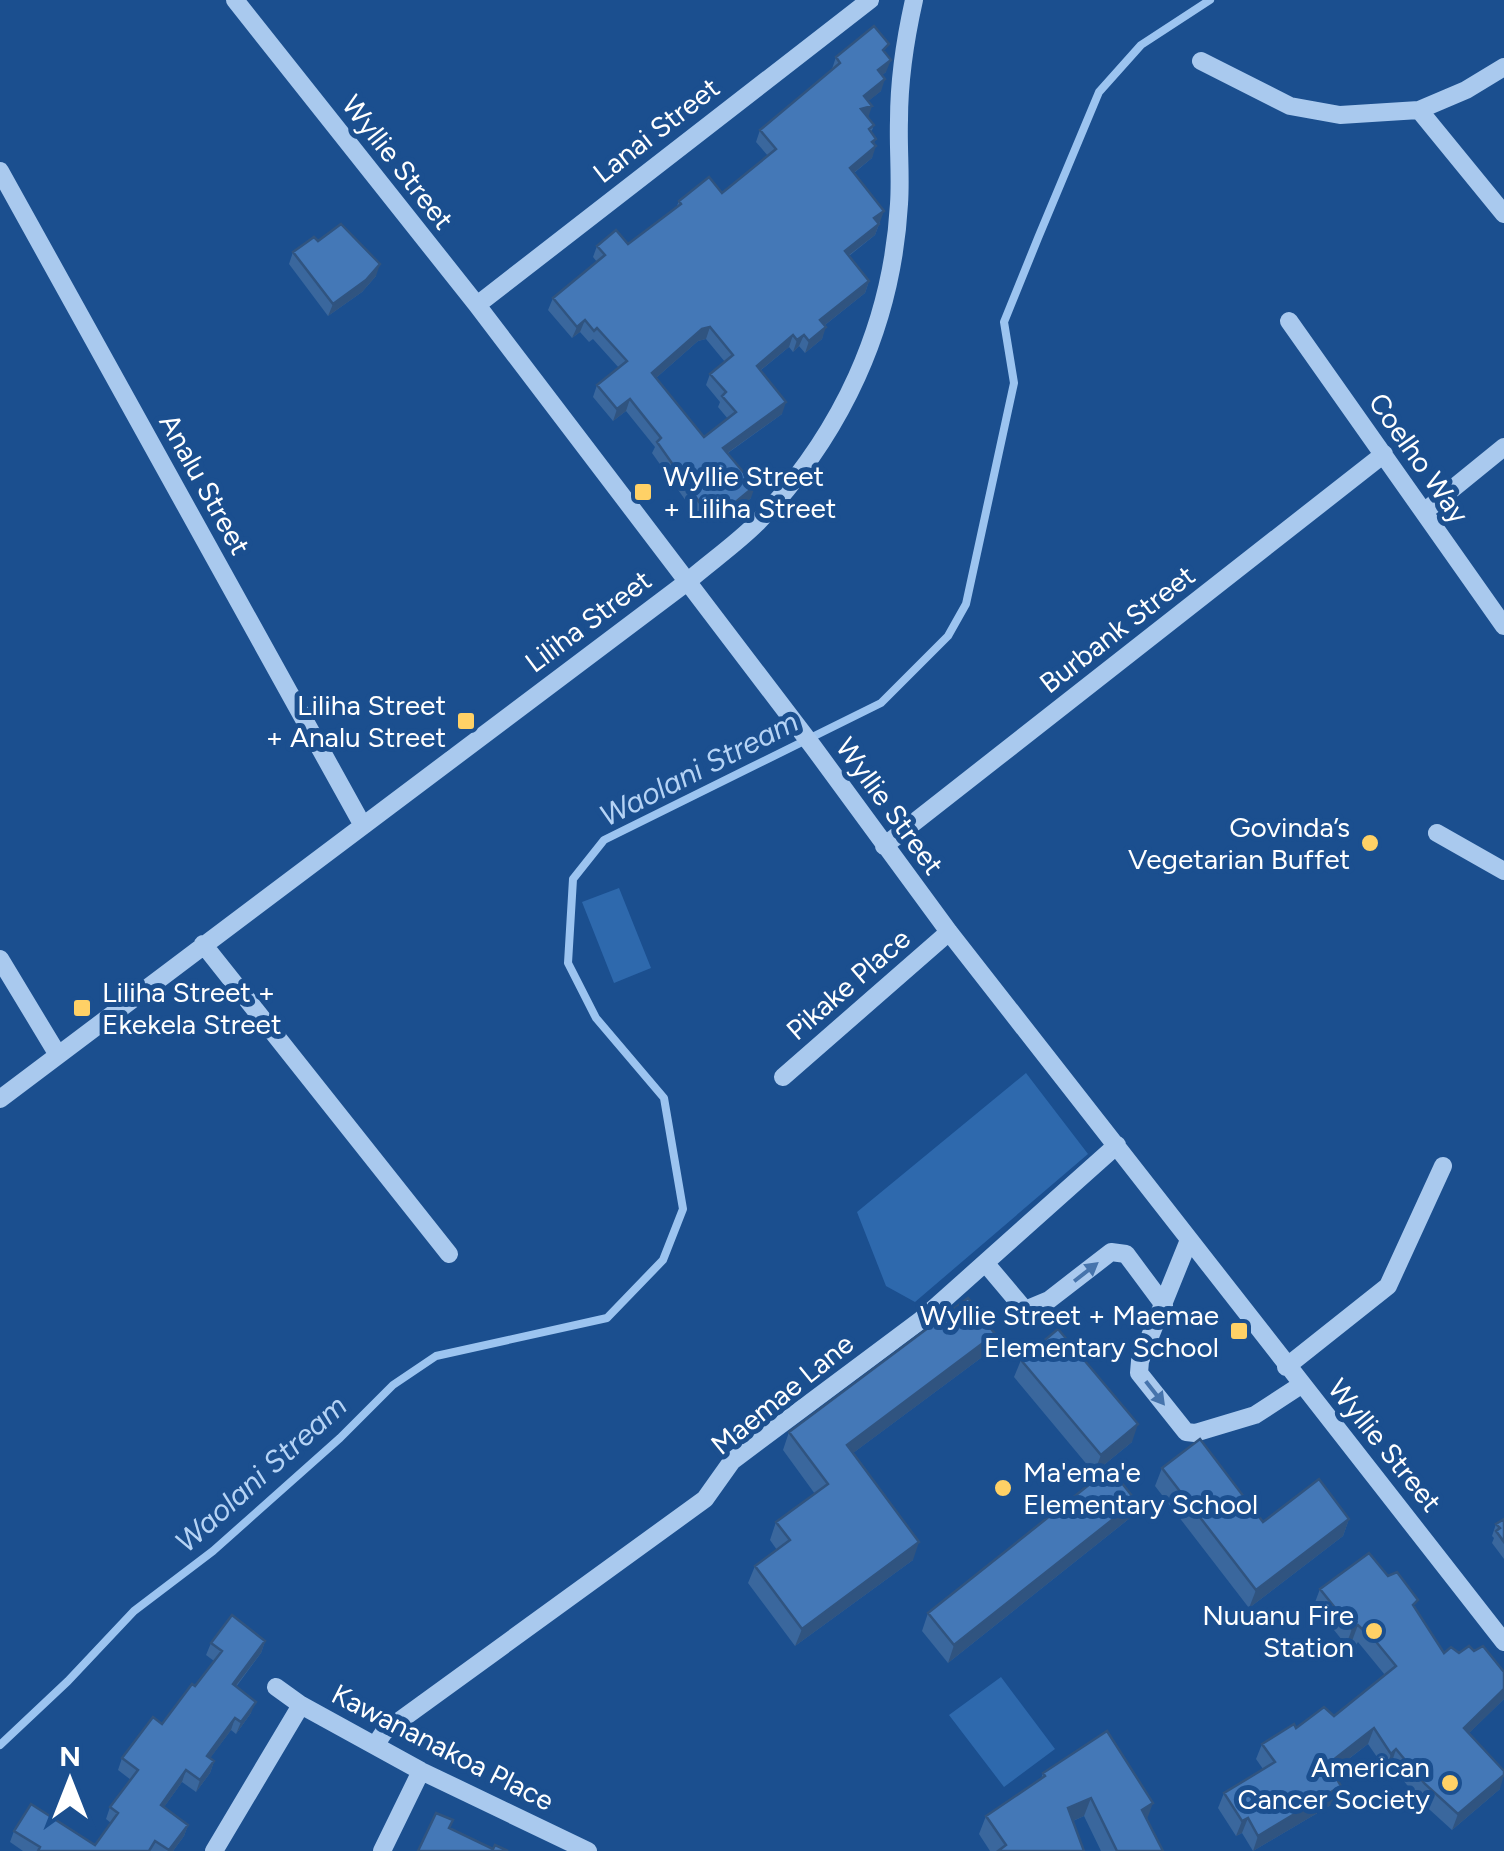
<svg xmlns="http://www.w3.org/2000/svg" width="1504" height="1851" font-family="Figtree,sans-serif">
  <rect width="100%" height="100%" fill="#1b4f8f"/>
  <path fill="#2e69ad" d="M619 888 651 968 614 983 582 902Z
    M1026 1073 1088 1154 915 1302 886 1286 857 1212Z
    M1001 1677 1055 1749 1004 1787 949 1715Z"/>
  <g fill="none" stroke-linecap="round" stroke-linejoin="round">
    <path stroke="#9cc4f0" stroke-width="8" d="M0 1745 68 1681 134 1611 213 1551 340 1438 393 1385 436 1356 607 1318 663 1260 683 1209 664 1098 596 1018 568 963 573 879 604 840 881 703 948 636 966 604 1014 383 1004 322 1038 238 1099 92 1141 45 1210 0"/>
    <path stroke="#a9c9ee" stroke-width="18" d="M235 0 477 305 814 748 949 932 1504 1642
      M1201 61 1290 106 1340 115 1419 110 1466 90 1504 67
      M1419 110 1504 214
      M0 171 362 824
      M477 305 870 0
      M1289 321 1504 626
      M1424 512 1504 447
      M1437 833 1504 871
      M884 846 1384 454
      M203 944 449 1254
      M0 959 58 1055
      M783 1077 949 932
      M0 1099 687 582C710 562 736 544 757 523 841 435 892 327 899 204 901 176 898 148 899 120 899 79 905 40 914 0
      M1189 1240 1140 1361 1139 1373 1186 1432 1195 1433 1255 1415 1301 1385
      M987 1265 1025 1310 1049 1300 1111 1252 1126 1254 1164 1305
      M1286 1367 1388 1286 1443 1166
      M276 1687 301 1705 421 1771 588 1851
      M376 1744 384 1732 705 1499 732 1461 921 1320 1117 1145
      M214 1851 301 1705
      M382 1851 421 1771"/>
  </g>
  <path fill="#3a679d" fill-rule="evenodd" d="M886 54V72L882 75 881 91 868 101V117L874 125 871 133 874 144 872 158 854 173 880 222 875 235 849 256 869 281 865 293 825 325 822 339 805 353 799 346 793 352 789 347 761 370 782 414 728 453 751 498 728 517 720 507 703 521 698 518 652 453 655 447 626 411 613 421 593 397 597 385 619 368 593 339 589 342 580 332 572 338 548 310 553 298 597 262 593 257 597 246 628 244 676 208 679 201 722 193 768 156 756 142 760 130 832 69 836 57ZM706 339 725 362 710 374 706 385 720 402 718 407 728 419 704 437 656 378 698 341Z
    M318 241 376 276 362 292 328 316 289 264 293 252Z
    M989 1352 853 1453 913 1560 795 1646 748 1583 755 1566 777 1550 770 1540 776 1522 815 1494 783 1450 789 1432Z
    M1021 1360 1132 1442 1094 1473 1014 1377Z
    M1162 1468 1263 1522 1349 1519 1343 1536 1249 1608 1155 1486Z
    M1130 1518 948 1663 922 1631 928 1613Z
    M1504 1519V1559L1492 1543 1494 1538 1492 1536 1496 1524Z
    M1320 1589 1415 1609 1444 1653 1504 1699 1469 1733 1500 1789 1452 1830 1419 1800 1391 1765 1386 1770 1368 1744 1333 1771 1336 1802 1253 1851 1242 1833 1236 1836 1218 1808 1224 1793 1263 1769 1256 1759 1262 1744 1296 1728 1334 1716 1385 1675 1358 1642 1356 1645 1352 1641 1346 1645 1314 1605Z
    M265 1641 261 1653 236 1687 251 1713 236 1734 231 1730 210 1758 214 1761 210 1773 196 1792 182 1782 164 1807 188 1825 184 1836 173 1851H23L10 1842 14 1831 95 1845 111 1823 106 1819 110 1807 131 1780 118 1770 122 1758 162 1724 195 1686 214 1661 206 1655 211 1643Z
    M1043 1773 1147 1820 1163 1851H1101L1084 1816 1073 1821 1084 1851H990L979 1834 986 1816 1041 1779Z"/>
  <path fill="#305480" d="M891 60 886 72 874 82 878 70Z
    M885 79 881 91 860 108 864 96Z
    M872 106 868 118 861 109Z
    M876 139 872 150 876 146 872 158 846 179 850 168Z
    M884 211 880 222 870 230 874 218Z
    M879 224 875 235 840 262 845 251Z
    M380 264 376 276 362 292 328 316 333 304Z
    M869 281 865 293 816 332 820 320Z
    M585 320 580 332 572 338 577 327Z
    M710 327 706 339 698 341 648 385 652 373 702 329Z
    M826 327 822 339 805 353 809 341Z
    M793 335 789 347 752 377 757 366Z
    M804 335 799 346 793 352 797 340Z
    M630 399 626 411 613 421 617 409Z
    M786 402 782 414 719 459 723 448Z
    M755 486 751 498 728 517 732 505Z
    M724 496 720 507 703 521 707 509Z
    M995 1334 989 1352 841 1462 847 1445Z
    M1138 1424 1132 1442 1094 1473 1101 1455Z
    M1136 1501 1130 1518 948 1663 954 1645Z
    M1349 1519 1343 1536 1249 1608 1256 1590Z
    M919 1542 913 1560 795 1646 802 1629Z
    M1358 1625 1352 1641 1346 1645 1352 1629Z
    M265 1641 261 1653 228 1696 233 1684Z
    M1504 1689V1699L1458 1744 1464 1728Z
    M256 1702 251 1713 236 1734 241 1722Z
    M235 1718 231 1730 203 1768 207 1756Z
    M1374 1728 1368 1744 1322 1779 1328 1764Z
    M1396 1749 1391 1765 1386 1770 1391 1754Z
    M214 1761 210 1773 196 1792 200 1780Z
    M186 1770 182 1782 157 1817 161 1805Z
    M1504 1775 1500 1789 1452 1830 1458 1814Z
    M1341 1786 1336 1802 1253 1851 1258 1836Z
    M1091 1798 1084 1816 1061 1826 1068 1808Z
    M1153 1803 1146 1822 1142 1810Z
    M1248 1818 1242 1833 1236 1836 1242 1821Z
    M188 1825 184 1836 173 1851H169Z"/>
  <path fill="#4478b7" stroke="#305480" stroke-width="2.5" fill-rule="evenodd" d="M874 26 889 44 883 50 891 60 878 70 885 79 864 96 872 106 861 109 874 125 869 129 876 139 872 142 876 146 850 168 884 211 874 218 879 224 845 251 869 281 820 320 826 327 809 341 804 335 797 340 793 335 757 366 786 402 723 448 755 486 732 505 724 496 707 509 702 506 657 442 661 438 630 399 617 409 597 385 627 361 597 328 594 331 585 320 577 327 553 298 605 255 597 246 616 230 628 244 681 204 679 201 709 177 722 193 776 149 760 130 840 63 836 57ZM710 327 733 355 710 374 726 392 722 396 736 412 704 437 652 373 702 329Z
    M341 224 380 264 366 280 333 304 293 252 314 237 318 241Z
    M968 1298 995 1334 847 1445 919 1542 802 1629 755 1566 790 1540 776 1522 828 1484 789 1432Z
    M1058 1329 1138 1424 1101 1455 1021 1360Z
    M1200 1439 1263 1522 1319 1479 1349 1519 1256 1590 1162 1468Z
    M1110 1468 1136 1501 954 1645 928 1613Z
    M1504 1519V1542L1496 1531 1500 1528 1496 1524Z
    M1369 1553 1388 1576 1397 1572 1418 1600 1413 1605 1444 1653 1451 1647 1459 1653 1469 1646 1474 1651 1483 1646 1504 1672V1689L1464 1728 1504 1771V1775L1458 1814 1425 1784 1396 1749 1391 1754 1374 1728 1328 1764 1341 1786 1258 1836 1248 1818 1242 1821 1224 1793 1275 1762 1262 1744 1294 1724 1296 1728 1324 1707 1334 1716 1396 1666 1364 1627 1362 1629 1358 1625 1352 1629 1320 1589Z
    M232 1615 265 1641 233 1684 256 1702 241 1722 235 1718 207 1756 214 1761 200 1780 186 1770 161 1805 188 1825 169 1850 155 1841 149 1851H38L40 1847 14 1831 31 1804 95 1845 118 1813 110 1807 138 1770 122 1758 153 1717 162 1724 192 1684 195 1686 222 1651 211 1643Z
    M1107 1731 1153 1803 1142 1810 1163 1851H1117L1091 1798 1068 1808 1084 1851H998L1006 1845 986 1816 1045 1776 1043 1773Z
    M436 1813 453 1820 449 1828 493 1849 495 1845 508 1851H418Z"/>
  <defs><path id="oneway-solid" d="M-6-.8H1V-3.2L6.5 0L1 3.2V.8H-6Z" transform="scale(2.5)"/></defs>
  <g fill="#4674ac">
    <use href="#oneway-solid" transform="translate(1086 1272) rotate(-38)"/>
    <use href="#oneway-solid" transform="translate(1155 1393) rotate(52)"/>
  </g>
  <g fill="#ffd166" stroke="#1b4f8f" stroke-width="4">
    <rect x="633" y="482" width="20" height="20" rx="5"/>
    <rect x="456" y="711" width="20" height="20" rx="5"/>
    <circle cx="1370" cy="843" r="10"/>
    <rect x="72" y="998" width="20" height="20" rx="5"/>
    <rect x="1229" y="1321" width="20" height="20" rx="5"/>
    <circle cx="1003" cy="1488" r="10"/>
    <circle cx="1374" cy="1631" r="10"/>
    <circle cx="1450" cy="1783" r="10"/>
  </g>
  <g text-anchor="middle" stroke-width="10" stroke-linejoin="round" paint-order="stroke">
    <g font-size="28" fill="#fff" stroke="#1b4f8f">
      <text transform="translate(656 130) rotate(-38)" y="10">Lanai Street</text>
      <text transform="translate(398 162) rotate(52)" y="10">Wyllie Street</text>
      <text transform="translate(1419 458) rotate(55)" y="10">Coelho Way</text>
      <text transform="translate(205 484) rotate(61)" y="10">Analu Street</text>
      <text transform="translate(588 621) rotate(-37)" y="10">Liliha Street</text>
      <text transform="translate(1117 629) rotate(-38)" y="10">Burbank Street</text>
      <text transform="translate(890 806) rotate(54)" y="10">Wyllie Street</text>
      <text transform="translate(848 984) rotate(-41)" y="10">Pikake Place</text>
      <text transform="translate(782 1394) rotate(-39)" y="10">Maemae Lane</text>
      <text transform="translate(1385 1445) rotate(51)" y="10">Wyllie Street</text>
      <text transform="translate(443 1747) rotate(27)" y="10">Kawananakoa Place</text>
    </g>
    <g font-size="28" fill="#fff" stroke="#1b4f8f" text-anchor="end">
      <text x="663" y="486" text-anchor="start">Wyllie Street<tspan x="663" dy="32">+ Liliha Street</tspan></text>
      <text x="446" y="715">Liliha Street<tspan x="446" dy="32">+ Analu Street</tspan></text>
      <text x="1350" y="837">Govinda’s<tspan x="1350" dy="32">Vegetarian Buffet</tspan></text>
      <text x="102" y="1002" text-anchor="start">Liliha Street +<tspan x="102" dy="32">Ekekela Street</tspan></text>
      <text x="1219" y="1325">Wyllie Street + Maemae<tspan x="1219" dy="32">Elementary School</tspan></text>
      <text x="1023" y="1482" text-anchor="start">Ma'ema'e<tspan x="1023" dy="32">Elementary School</tspan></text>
      <text x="1354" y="1625">Nuuanu Fire<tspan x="1354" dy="32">Station</tspan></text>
      <text x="1430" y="1777">American<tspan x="1430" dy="32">Cancer Society</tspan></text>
    </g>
    <g font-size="30" font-style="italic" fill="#b5d3f5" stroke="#1b4f8f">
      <text transform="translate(699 769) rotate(-27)" y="10">Waolani Stream</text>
      <text transform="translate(261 1474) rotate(-42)" y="10">Waolani Stream</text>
    </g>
  </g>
  <g transform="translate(70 1781)" stroke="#1b4f8f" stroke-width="8" paint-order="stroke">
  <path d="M0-8L18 38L0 25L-18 38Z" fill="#ffffff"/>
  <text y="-15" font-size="28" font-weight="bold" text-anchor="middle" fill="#ffffff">N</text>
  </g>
</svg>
